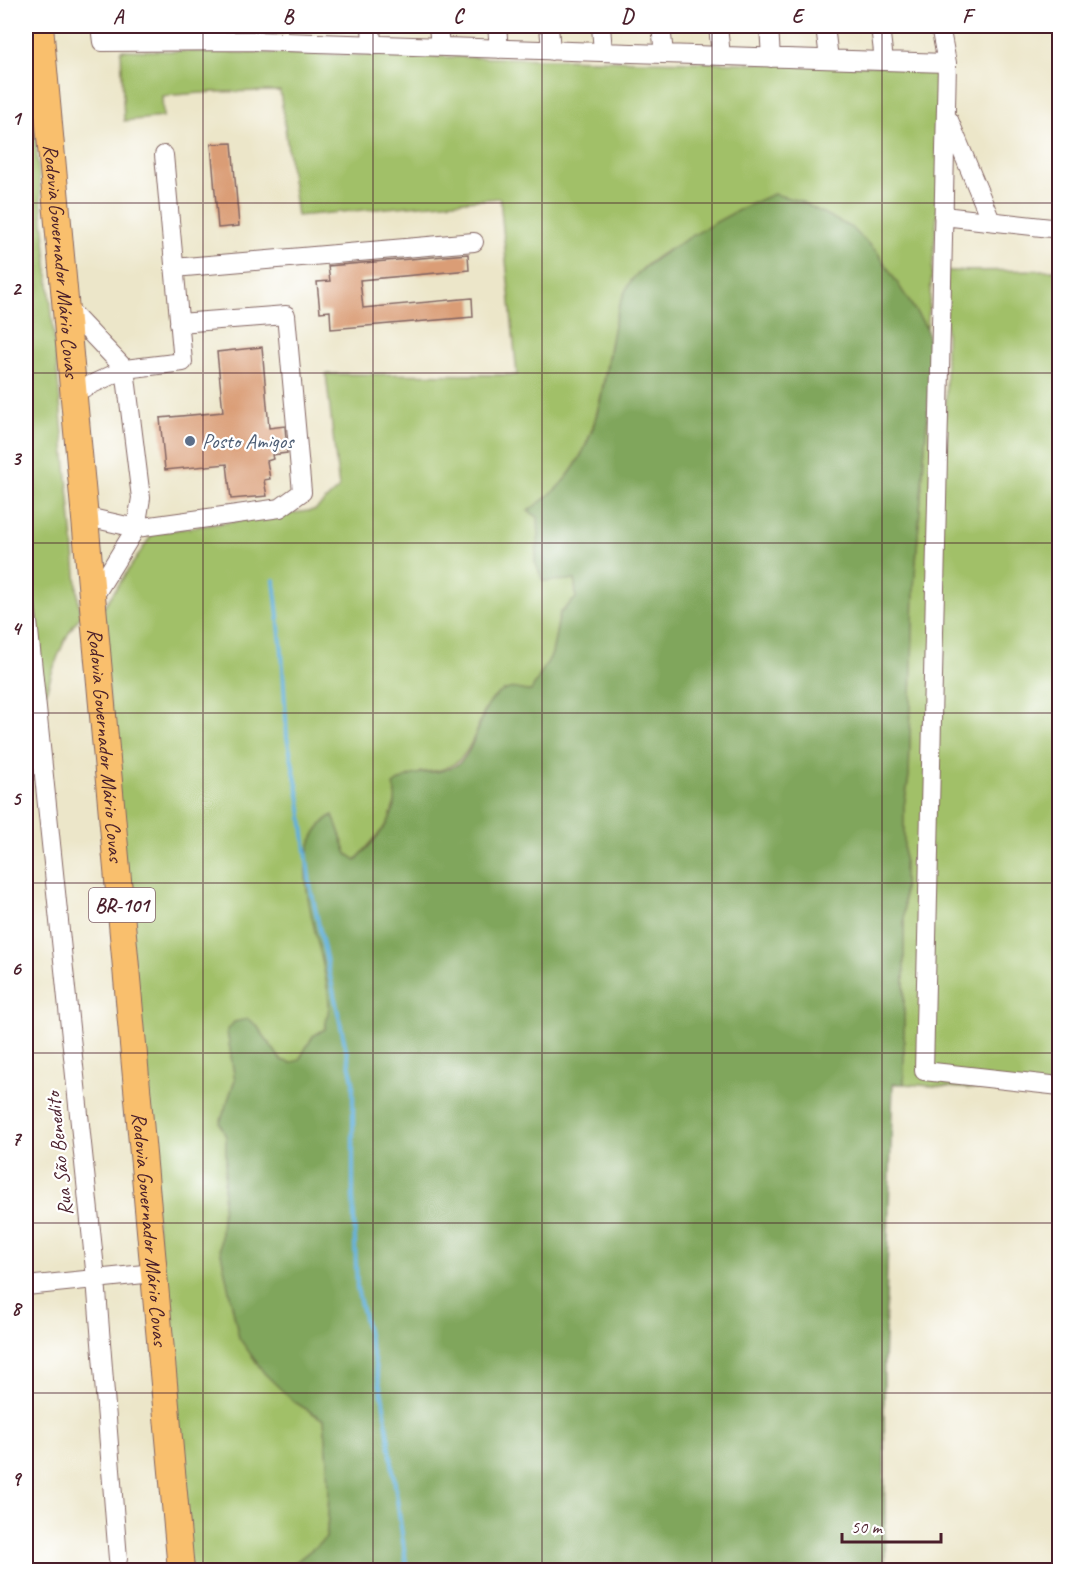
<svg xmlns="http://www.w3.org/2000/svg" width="1085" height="1596" font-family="Caveat,sans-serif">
  <rect width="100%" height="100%" fill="#fff"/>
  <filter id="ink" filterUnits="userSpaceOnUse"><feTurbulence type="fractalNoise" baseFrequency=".0167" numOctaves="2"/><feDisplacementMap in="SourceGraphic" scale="12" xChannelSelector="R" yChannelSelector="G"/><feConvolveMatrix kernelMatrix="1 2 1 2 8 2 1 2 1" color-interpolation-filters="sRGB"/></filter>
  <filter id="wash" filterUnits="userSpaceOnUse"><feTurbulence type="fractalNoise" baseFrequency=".008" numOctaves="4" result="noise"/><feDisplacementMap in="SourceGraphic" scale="24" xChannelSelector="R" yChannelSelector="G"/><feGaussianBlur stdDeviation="1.35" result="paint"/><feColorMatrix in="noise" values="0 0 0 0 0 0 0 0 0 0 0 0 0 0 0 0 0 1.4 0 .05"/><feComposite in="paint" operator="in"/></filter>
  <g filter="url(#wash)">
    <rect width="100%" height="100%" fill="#ece6c9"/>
    <path fill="#a1c067" stroke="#767049" stroke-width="1.5" d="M26 36 80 617C59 640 44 697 37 728H26Z
      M121 50 942 67 946 113 927 329 905 295 711 227C685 241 649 256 632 281 619 299 615 324 610 345 601 395 596 446 560 485 552 495 539 503 529 511L538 517 539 536 535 562 575 580 576 598 560 613 552 654 531 691 521 692 484 710C471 746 465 772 421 772L397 796 388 823 356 860 347 854 333 815C280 847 329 957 329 1006 329 1013 326 1022 325 1029L313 1036 299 1060 291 1063 281 1060 257 1026 227 1031 235 1080 220 1123 226 1137V1159L220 1248 239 1337 293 1401 324 1420C329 1462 331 1497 326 1538L286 1570H188L101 611 153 533 315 510 339 488 326 374 517 375 500 198 297 216 280 91 214 92 162 96 163 117 124 121Z
      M1059 270V1095L904 1084V806L909 776 914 587 927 419 946 418V271Z"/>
    <path fill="#80a65c" stroke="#656244" stroke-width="1.5" d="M774 194 800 201 852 228 878 253 927 329 931 367 914 587 909 776 904 806V1084H893L884 1365 885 1570H286L326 1538C331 1498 329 1460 324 1420L293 1401 264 1373 239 1338 220 1248 226 1159V1137L220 1123 235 1080 227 1031 234 1022 248 1019 257 1026 281 1060 291 1063 299 1060 313 1036 325 1029C326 1022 328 1014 329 1006 330 953 274 852 333 815L347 854 356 860C374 840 404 814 393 785 417 766 438 778 458 764 481 747 477 696 509 689 516 687 523 692 531 691L552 654 560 613 576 598 575 580 543 581 535 562 539 536 538 517 528 511C539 503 551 495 560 485 592 451 601 404 608 360 612 333 616 304 631 281 649 256 743 206 774 194Z"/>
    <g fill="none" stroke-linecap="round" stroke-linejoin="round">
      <path stroke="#61b0db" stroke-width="4" d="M274 580 282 652 287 737 300 800 310 885 353 1081V1197L357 1288 383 1399 407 1570"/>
    </g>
    <g id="blocks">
      <path fill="#da9d76" d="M232 143 239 226 218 228 211 144Z
        M468 254 469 270 360 280 363 308 472 298 473 317 331 329 330 311 320 312 317 282 330 281 328 266Z
        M262 347 269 428 285 426 287 453 272 455 273 459 267 461 270 479 264 480 267 496 231 499 227 464 165 470 160 418 223 412 217 352Z"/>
    </g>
  </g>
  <g filter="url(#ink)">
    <use href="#blocks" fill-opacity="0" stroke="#836562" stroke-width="1.5"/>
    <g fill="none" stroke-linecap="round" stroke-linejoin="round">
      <defs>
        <path id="minor" d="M100 26 102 42 253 41 947 63
          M371 26 372 45
          M438 26 440 47
          M497 26 499 49
          M549 26 551 51
          M601 26 603 52
          M661 26 664 54
          M718 26 721 56
          M769 26 771 58
          M825 26 829 59
          M880 26 884 61
          M940 26 947 63 924 1071 1060 1086
          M949 120 991 221
          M943 216 1060 229
          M174 268 474 242
          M67 308 125 369 141 498 136 528 93 598
          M75 392 125 369 183 362 164 155
          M87 517 136 528 280 508 302 492 286 315 179 323
          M26 602 96 1279 118 1559
          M26 1286 154 1273"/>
        <g id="highway">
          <path id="s1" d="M40 26 181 1570"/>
        </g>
      </defs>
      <use href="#minor" stroke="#836562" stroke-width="20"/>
      <use href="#highway" stroke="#836562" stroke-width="28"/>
      <use href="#minor" stroke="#fff" stroke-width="18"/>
      <use href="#highway" stroke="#f9bf6d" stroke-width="26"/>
    </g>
  </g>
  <path fill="none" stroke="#4a1f2b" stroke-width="1.5" stroke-opacity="0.55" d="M203 26V1570M373 26V1570M542 26V1570M712 26V1570M882 26V1570M26 203H1060M26 373H1060M26 543H1060M26 713H1060M26 883H1060M26 1053H1060M26 1223H1060M26 1393H1060"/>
  <circle fill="#5c6f8a" stroke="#fff" stroke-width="2" cx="190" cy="441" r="6"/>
  <g text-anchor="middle" stroke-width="4.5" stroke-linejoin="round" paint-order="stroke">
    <rect fill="#fff" stroke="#80626b" stroke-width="1.5" x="89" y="888" width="66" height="34" rx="4.5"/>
    <g font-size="20" font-weight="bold" fill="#4a1f2b">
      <text x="122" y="912">BR-101</text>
    </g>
    <g font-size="21" fill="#4a1f2b" stroke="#fff">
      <text dy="7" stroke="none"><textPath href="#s1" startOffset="236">Rodovia Governador Mário Covas</textPath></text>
      <text dy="7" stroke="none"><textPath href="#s1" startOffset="722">Rodovia Governador Mário Covas</textPath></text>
      <text transform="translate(59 1154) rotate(-96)" y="7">Rua São Benedito</text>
      <text dy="7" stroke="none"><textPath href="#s1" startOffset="1208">Rodovia Governador Mário Covas</textPath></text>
    </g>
    <g font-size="21" fill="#4e5e75" stroke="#fff" text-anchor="start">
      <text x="202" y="448">Posto Amigos</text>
    </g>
  </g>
  <rect width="1085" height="1596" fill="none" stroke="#fff" stroke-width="66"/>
  <path d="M842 1533v9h99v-9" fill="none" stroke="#4a1f2b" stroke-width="3"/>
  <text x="851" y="1533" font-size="18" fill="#4a1f2b" stroke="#ffffff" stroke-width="4.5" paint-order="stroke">50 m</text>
  <rect x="33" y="33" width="1019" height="1530" fill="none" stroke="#4a1f2b" stroke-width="2"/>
  <g font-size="20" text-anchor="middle" font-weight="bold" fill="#4a1f2b">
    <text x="118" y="23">A</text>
    <text x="288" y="23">B</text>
    <text x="458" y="23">C</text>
    <text x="627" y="23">D</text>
    <text x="797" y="23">E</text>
    <text x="967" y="23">F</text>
    <text x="16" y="125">1</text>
    <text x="16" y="295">2</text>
    <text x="16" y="465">3</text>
    <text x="16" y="635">4</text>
    <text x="16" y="805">5</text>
    <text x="16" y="975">6</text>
    <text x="16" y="1145">7</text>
    <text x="16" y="1315">8</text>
    <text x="16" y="1485">9</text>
  </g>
</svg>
